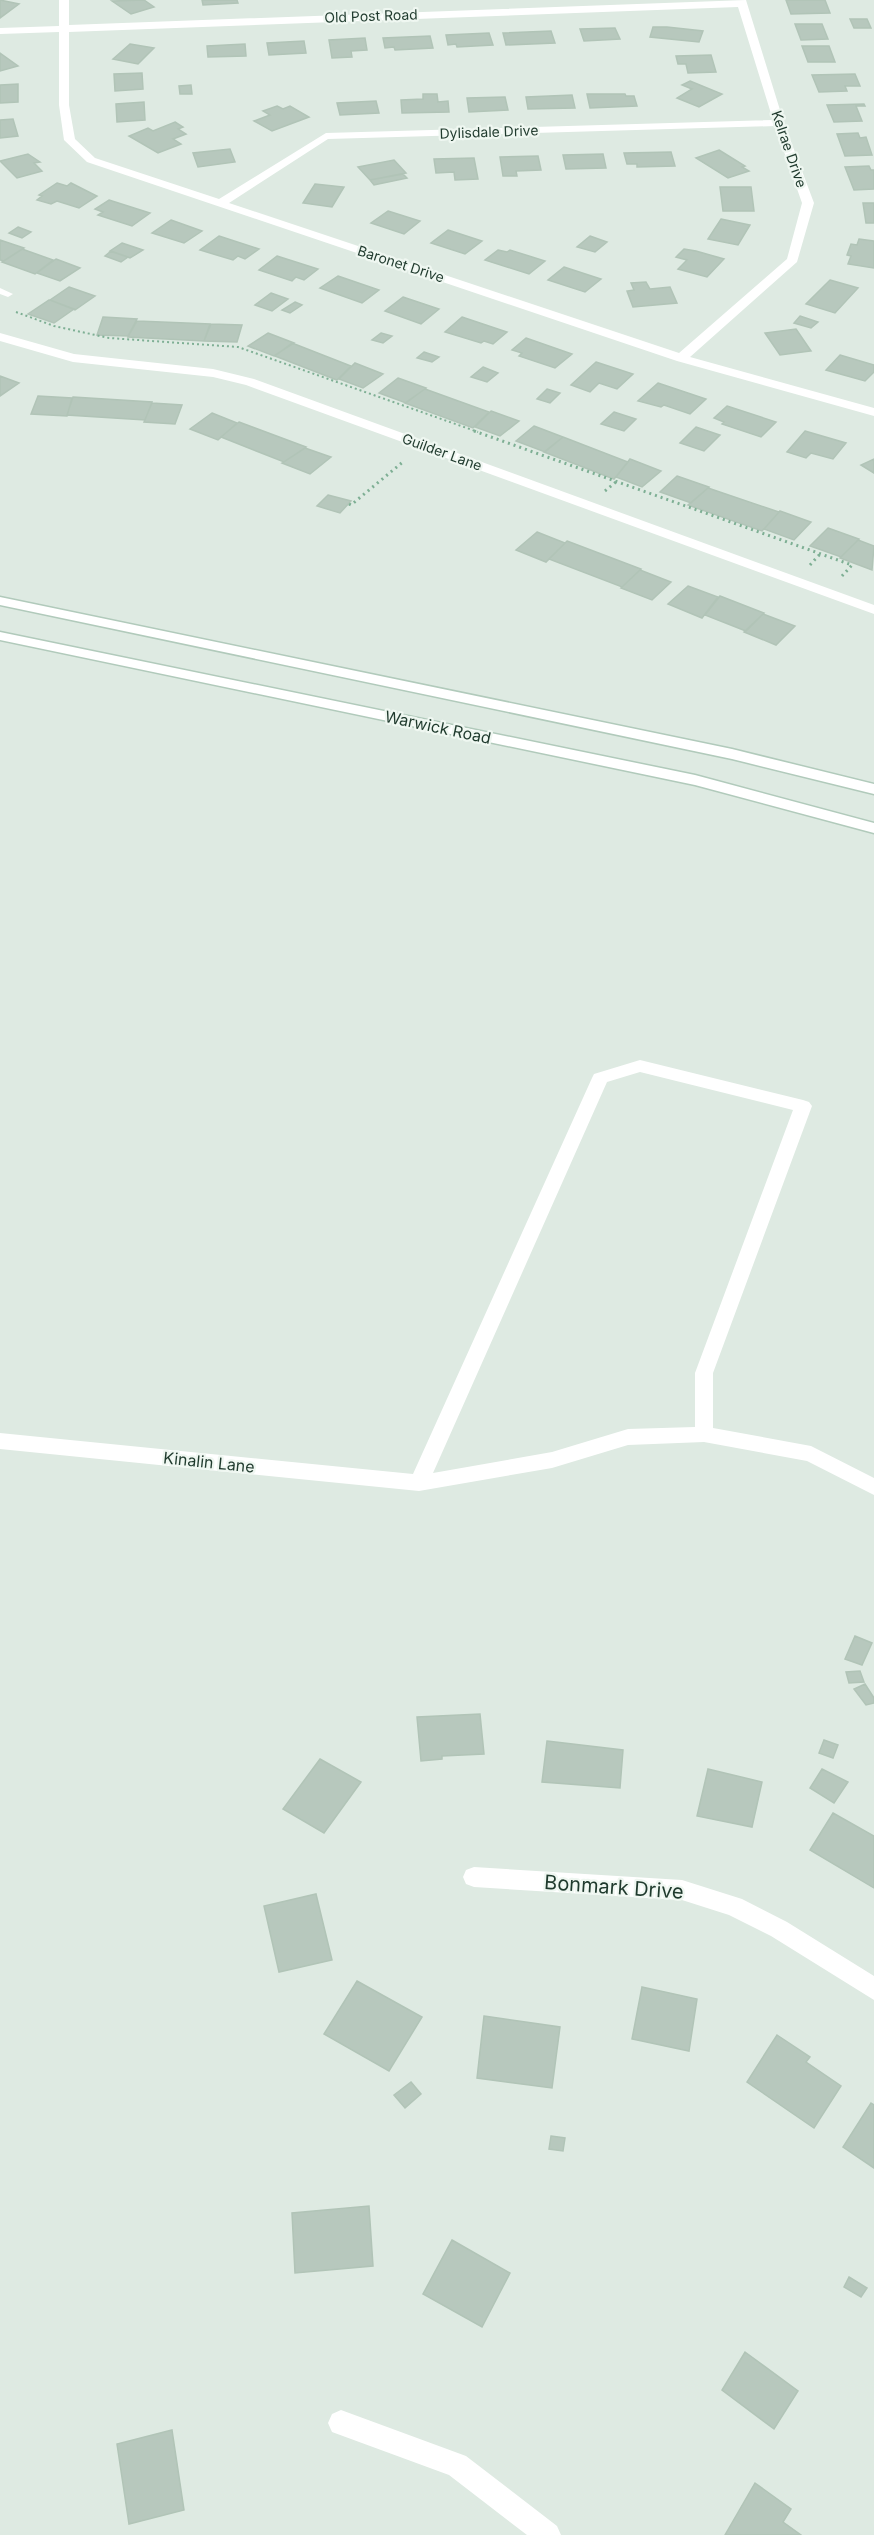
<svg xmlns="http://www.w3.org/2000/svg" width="874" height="2535" font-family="Inter,sans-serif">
  <rect width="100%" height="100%" fill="#deeae2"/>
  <path fill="#b7c8bd" stroke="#b1c4b7" stroke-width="1.5" d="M0 0 19 4 0 18Z
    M144 0 154 7 131 14 112 1Z
    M202 0H237L238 3 203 5Z
    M786 0H825L830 13 791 14Z
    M850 19H867L871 28H854Z
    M795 24H822L828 39 801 40Z
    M653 27H667L703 31 699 42 650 37Z
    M615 28 620 39 584 41 580 29Z
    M551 31 555 43 506 45 503 33Z
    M489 33 493 45 457 47 456 44 448 45 446 35Z
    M430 36 433 48 395 50 394 47 385 48 383 38Z
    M365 38 367 50 351 51 352 57 332 58 329 40Z
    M304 41 306 53 269 55 267 43Z
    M130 44 154 48 138 64 113 59Z
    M245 44 246 56 208 57 207 46Z
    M802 46H829L835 62H808Z
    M0 53 18 66 0 71Z
    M711 55 716 72 688 73 686 64H678L676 56Z
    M142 73 143 89 115 91 114 74Z
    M855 74 860 86H845L847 91 819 92 812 75Z
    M690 81 722 94 699 107 677 98 692 89 682 85Z
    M18 84V102L0 103V85Z
    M191 85 192 94H180L179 86Z
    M423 94H437L438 102 448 101 449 112 402 113 401 100 423 99Z
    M587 94H625L626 96H634L637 106 590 108Z
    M572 95 575 108 528 109 526 97Z
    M505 97 508 110 469 112 467 98Z
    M376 101 379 113 340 115 337 103Z
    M144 102 145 120 117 122 116 104Z
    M864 104 865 106H856L862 121 834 122 827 105Z
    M277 106 283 109 290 106 309 117 272 131 254 121 270 115 263 111Z
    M13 119 18 136 0 138V120Z
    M175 122 183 127 178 129 186 134 173 139 181 144 158 153 129 136 148 128 153 131Z
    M858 133 860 138 866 137 872 155 845 156 837 134Z
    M230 149 235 162 198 167 193 153Z
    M719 150 745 166 742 167 749 171 728 178 696 158Z
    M671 152 675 166 637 167V164H627L624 153Z
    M28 154 40 162 34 163 42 171 17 178 0 161Z
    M603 154 606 168 566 169 563 155Z
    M538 156 541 170 516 171 517 176H503L500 157Z
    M474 158 478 179 455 180 454 172 436 173 434 159Z
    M394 160 406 173 370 180 358 167Z
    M869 166 871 170H874V189L854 190 845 167Z
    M403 174 407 178 374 185 370 180Z
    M57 183 67 186 71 183 97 196 79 208 57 201 51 204 37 200 42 196 39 195Z
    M315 184 344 187 332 207 303 203Z
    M720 187H751L754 211H723Z
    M109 200 150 213 132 226 98 215 103 212 95 209Z
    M863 203H874V223H866Z
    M388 211 420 221 404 234 371 223Z
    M721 219 750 225 738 245 708 239Z
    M171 220 202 231 184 243 152 233Z
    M18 227 31 232 22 238 9 233Z
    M448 230 482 241 465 254 431 243Z
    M219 236 259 249 245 259 238 256 233 260 200 250Z
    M590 236 607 242 595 252 577 247Z
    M859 239 874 241V268L848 264 851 256 847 255 851 244 857 245Z
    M0 240 24 248 4 261 0 260Z
    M122 243 143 250 130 258 110 251Z
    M22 249 53 260 35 274 2 262Z
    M684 249 696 251 724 259 707 277 678 269 687 260 676 257Z
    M498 250 507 252 510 250 545 261 529 274 485 260Z
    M111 251 128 257 121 262 105 256Z
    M277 256 318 269 304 280 296 277 292 281 259 270Z
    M56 259 80 268 60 281 37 273Z
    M564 267 601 279 585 292 548 280Z
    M338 276 379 290 362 303 320 288Z
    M830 280 858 288 835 313 806 304Z
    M646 282 650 289 670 287 677 303 633 307 627 291 634 290 631 283Z
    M69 287 95 296 75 310 50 300Z
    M271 293 288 299 272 311 255 305Z
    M403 297 439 309 421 324 385 311Z
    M49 300H50L74 309 54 323 28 314Z
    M295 302 302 305 290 313 282 310Z
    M800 316 818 322 811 328 794 323Z
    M103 317 137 319 128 336 97 335Z
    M462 317 507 332 493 344 484 341 481 343 445 332Z
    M137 321 210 324 204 341 128 337Z
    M211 324 242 325 237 342 204 341Z
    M796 329 811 351 780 355 765 333Z
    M268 333 294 343 274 356 248 346Z
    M381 333 392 336 383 343 372 340Z
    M526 338 572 354 555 368 519 356 522 353 512 350Z
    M292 343 351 366 337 380 275 356Z
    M424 352 439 357 432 362 417 358Z
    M840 355 874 365V372L865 381 826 370Z
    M596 362 633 374 617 389 599 383 590 392 571 385Z
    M355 363 383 374 363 388 339 379Z
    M483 367 498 373 487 382 471 377Z
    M0 376 19 383 0 396Z
    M398 378 426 388 406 403 379 393Z
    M658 383 706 399 690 414 664 405 661 407 638 401Z
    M425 389 489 412 473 428 405 403Z
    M547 389 560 393 550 403 537 399Z
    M38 396 72 398 67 416 31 414Z
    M73 397 152 402 145 420 67 415Z
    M152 403 182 405 175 424 144 422Z
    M727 406 776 422 761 437 722 424 724 422 714 418Z
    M491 411 519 421 500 436 475 427Z
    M614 412 636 419 624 431 601 424Z
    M212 413 237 423 218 440 190 429Z
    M239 422 306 447 284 462 221 437Z
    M534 426 563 437 545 452 516 441Z
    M696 427 720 435 704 451 680 443Z
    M805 431 846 443 833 459 811 453 806 458 787 452Z
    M563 437 628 462 614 479 544 452Z
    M305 448 331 457 310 474 282 463Z
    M630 459 661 471 642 487 616 477Z
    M874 459V473L861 465Z
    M677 476 709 487 691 503 660 492Z
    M708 488 779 512 762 531 688 505Z
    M328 495 351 501 340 513 317 506Z
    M780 511 811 522 794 540 764 529Z
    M828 528 859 539 841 557 810 546Z
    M537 532 565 543 546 562 516 550Z
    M858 540 874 546 872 570 840 558Z
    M567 541 641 569 622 587 549 559Z
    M640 570 671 582 652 600 621 588Z
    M688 586 718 597 702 618 668 604Z
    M720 596 764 613 746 631 705 615Z
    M763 614 795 626 776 645 744 632Z
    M855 1636 872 1643 862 1665 845 1659Z
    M860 1671 864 1682 849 1683 846 1672Z
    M865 1684 874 1698V1703L866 1705 854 1689Z
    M480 1714 484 1754 442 1756V1759L421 1761 417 1717Z
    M824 1740 838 1745 833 1758 819 1753Z
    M547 1741 623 1750 620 1788 542 1782Z
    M320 1759 361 1782 324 1833 283 1809Z
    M708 1769 762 1782 752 1827 697 1816Z
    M822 1769 848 1782 834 1803 810 1788Z
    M833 1813 874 1836V1888L810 1850Z
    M316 1894 332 1960 279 1972 264 1906Z
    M357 1981 422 2017 389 2071 324 2034Z
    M642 1987 697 1999 689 2051 632 2039Z
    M484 2016 560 2027 552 2088 477 2078Z
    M777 2035 810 2057 806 2062 841 2086 814 2128 747 2082Z
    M411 2082 421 2094 405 2108 394 2095Z
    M871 2103 874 2105V2168L843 2147Z
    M551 2136 565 2138 563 2151 549 2149Z
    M369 2206 373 2266 295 2273 292 2213Z
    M452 2240 510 2273 482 2327 423 2294Z
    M849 2277 867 2288 861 2297 844 2287Z
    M745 2352 798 2391 774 2429 722 2390Z
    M172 2430 184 2510 129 2524 117 2444Z
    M755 2483 791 2509 783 2522 801 2535H725Z"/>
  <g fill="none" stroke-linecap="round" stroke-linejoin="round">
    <defs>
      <path id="secondary" d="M0 597 732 749 874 784V794L732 759 0 605Z
        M0 632 695 775 874 823V833L695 785 0 640Z"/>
    </defs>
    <use href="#secondary" stroke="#b1cabb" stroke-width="3"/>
    <path stroke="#7eaf94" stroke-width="2" stroke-dasharray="2 3" stroke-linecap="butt" d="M16 312 54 326 109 338 238 347 478 432"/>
    <path stroke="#7eaf94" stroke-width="3" stroke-dasharray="2 4" stroke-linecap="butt" d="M474 431 852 565 842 576
      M605 491 617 481
      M349 504 351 505 404 461
      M810 565 820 554"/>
    <path fill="#fff" fill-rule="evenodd" d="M0 288 13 294 8 297 0 294Z"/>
    <path fill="#fff" fill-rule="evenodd" d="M59 0H69V25L746 0 784 123 814 203 797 262 690 357 874 408V416L677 361 87 162 64 140 59 105V32L0 34V28L59 26ZM738 7 773 120 326 133 219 199 95 158 75 139 69 105V32ZM775 126 802 203 787 259 679 353 229 203 328 139Z
      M0 333 74 354 213 369 254 379 874 605V614L246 385 213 377 73 362 0 341Z
      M640 1060 803 1100 809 1102 812 1106 713 1373V1428L811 1446 874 1478V1495L807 1461 704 1442 628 1445 552 1468 419 1491 0 1449V1433L413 1474 592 1078 594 1074ZM640 1072 793 1110 695 1373V1427L628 1429 552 1452 433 1473 607 1082Z
      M474 1867 682 1880 742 1899 787 1922 874 1976V2000L771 1936 729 1915 682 1900 474 1887 466 1884 463 1877 466 1870Z
      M341 2410 466 2456 557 2526 561 2535H527L449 2475 332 2432 328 2423 332 2414Z"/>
    <use href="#secondary" fill="#fff" fill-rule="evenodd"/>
  </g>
  <g text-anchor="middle" stroke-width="4.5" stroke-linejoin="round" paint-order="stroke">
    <g font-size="14" fill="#1f3a2d" stroke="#eff7f1">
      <text transform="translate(371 16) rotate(-2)" y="5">Old Post Road</text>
      <text transform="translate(489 132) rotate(-2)" y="5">Dylisdale Drive</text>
      <text transform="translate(789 149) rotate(71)" y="5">Kelrae Drive</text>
      <text transform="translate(401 264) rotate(18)" y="5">Baronet Drive</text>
      <text transform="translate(442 452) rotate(20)" y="5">Guilder Lane</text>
    </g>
    <g font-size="16" fill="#1f3a2d" stroke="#eff7f1">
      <text transform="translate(438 727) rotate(12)" y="6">Warwick Road</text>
      <text transform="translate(209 1462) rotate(6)" y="6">Kinalin Lane</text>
    </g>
    <g font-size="20" fill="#1f3a2d" stroke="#eff7f1">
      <text transform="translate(614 1887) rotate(4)" y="7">Bonmark Drive</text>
    </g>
  </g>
</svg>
